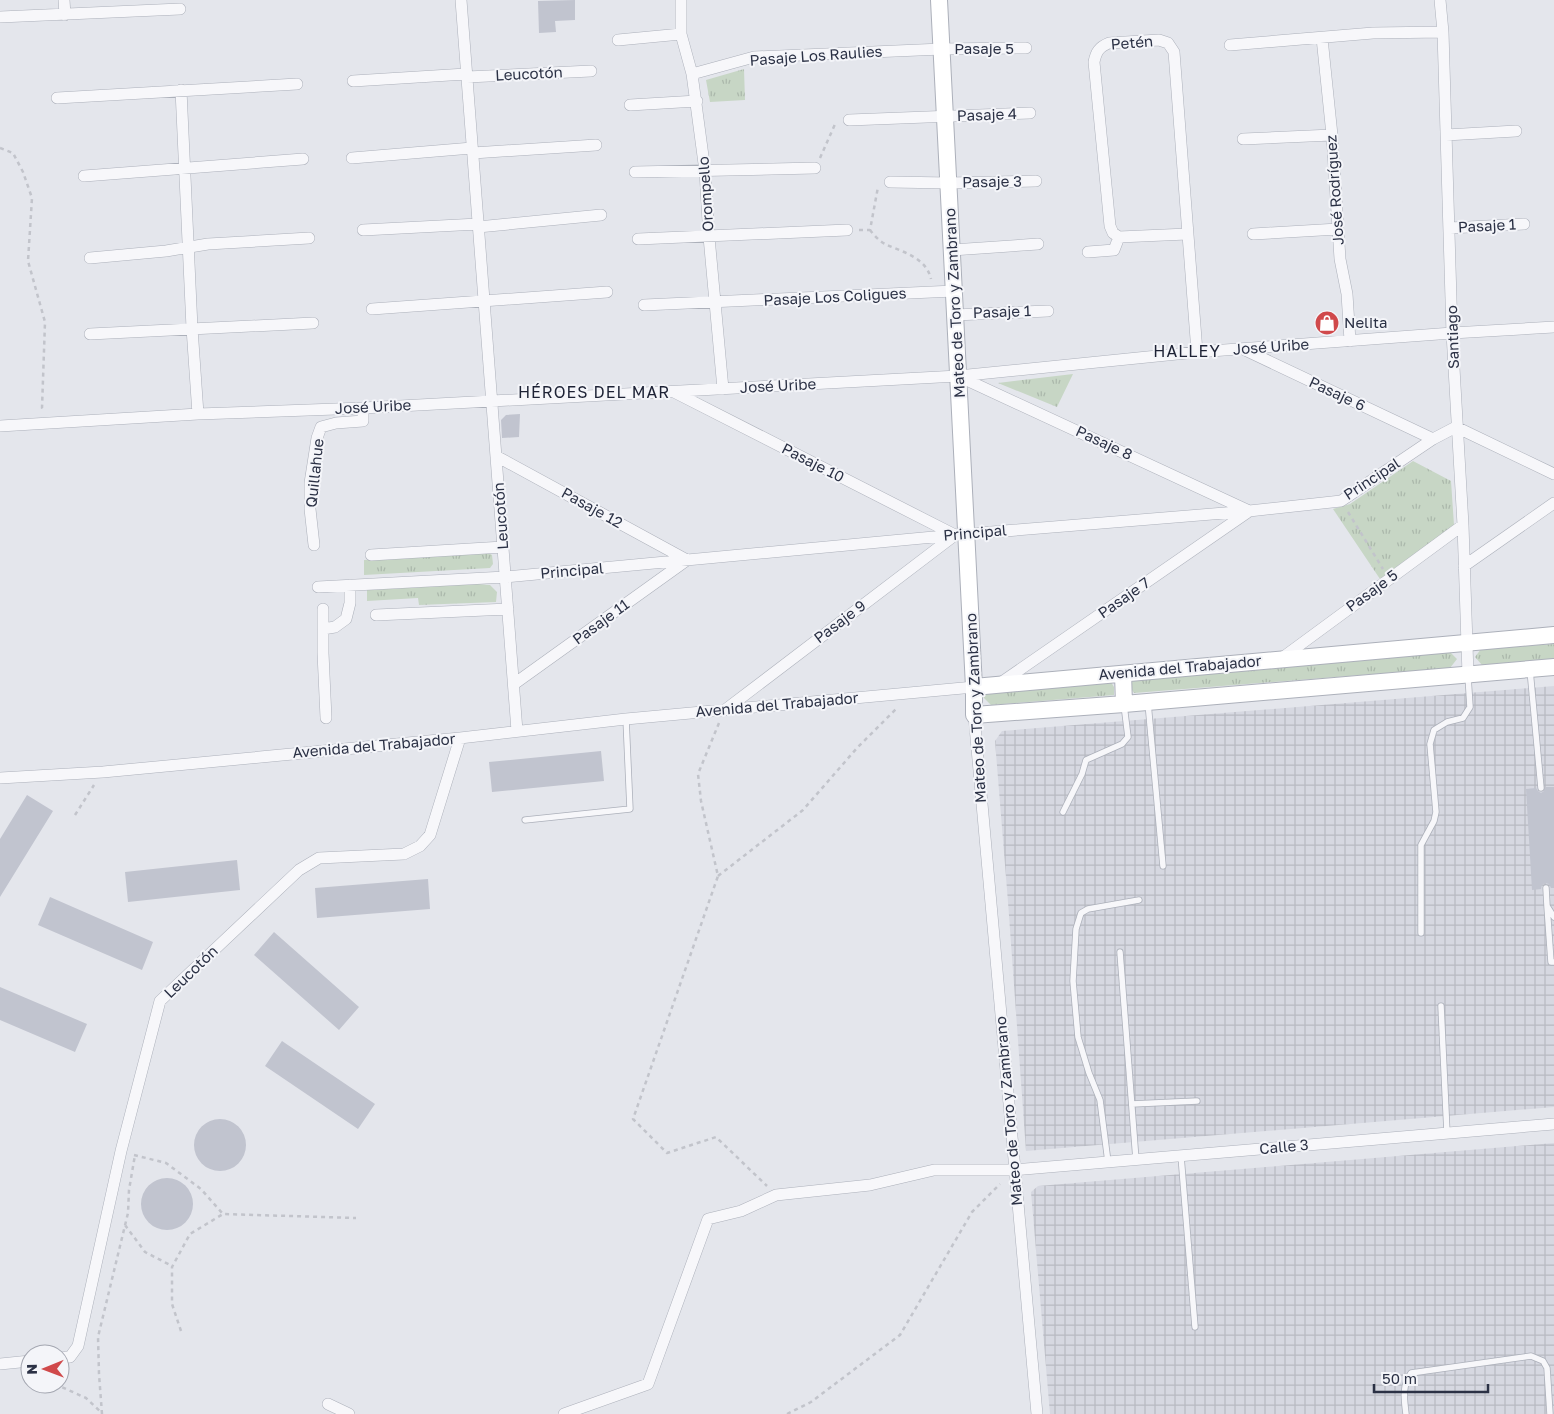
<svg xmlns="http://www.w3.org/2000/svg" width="1554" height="1414" font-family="'Golos Text',sans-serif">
  <defs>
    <pattern id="industrial-grid" width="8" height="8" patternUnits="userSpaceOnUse" patternTransform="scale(1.25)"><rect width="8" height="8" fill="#d6d8e1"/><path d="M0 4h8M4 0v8" fill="none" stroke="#b8bac2"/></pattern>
    <pattern id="grass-tufts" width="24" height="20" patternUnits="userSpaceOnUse" patternTransform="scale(1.25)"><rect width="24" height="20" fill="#c7d6c5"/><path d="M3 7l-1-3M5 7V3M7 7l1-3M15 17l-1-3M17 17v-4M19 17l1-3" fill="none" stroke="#abb8ab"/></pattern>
  </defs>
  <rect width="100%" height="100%" fill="#e4e6ec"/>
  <path fill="url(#industrial-grid)" d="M1554 686V1107L1026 1151 1008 902 995 741 1002 731Z
    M1554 1143V1414H1050L1031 1192 1038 1186Z"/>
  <path fill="url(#grass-tufts)" d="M744 69 745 100 710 102 706 80Z
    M1073 374 1057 407 998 383Z
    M1413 461 1451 481 1454 525 1380 579 1333 509 1350 504Z
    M487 552 492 555 493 564 490 568 364 575V560Z
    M477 584 490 585 497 592 496 602 419 605 418 598 367 601V590Z
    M1554 644V659L1482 665 1475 657 1481 649Z
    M1450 652 1457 659 1450 668 1134 693 1130 687 1133 679Z
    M1111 682 1114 687V695L991 705 983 697 987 693Z"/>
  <path fill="#c1c4cf" d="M575 0V20L555 21 556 32 539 33 538 1Z
    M520 414 519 437 502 438 501 420 506 415Z
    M601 751 604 781 492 792 489 762Z
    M1546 787H1554V888H1551L1549 884 1545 883 1542 885 1541 889 1532 890 1526 789 1536 788 1538 791 1541 793 1544 791Z
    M27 795 53 811 0 897V839Z
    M237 860 240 890 128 902 125 872Z
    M428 879 430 909 317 918 315 888Z
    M50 897 153 942 142 970 38 925Z
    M274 932 359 1007 339 1030 254 955Z
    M0 987 87 1024 75 1052 0 1020Z
    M282 1041 375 1104 358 1129 265 1066Z
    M194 1145a26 26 0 1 1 52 0a26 26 0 1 1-52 0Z
    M141 1204a26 26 0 1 1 52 0a26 26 0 1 1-52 0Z"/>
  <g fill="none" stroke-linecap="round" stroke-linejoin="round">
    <defs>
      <path id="lane" d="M1530 670 1541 788
        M1148 703 1163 866
        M1063 812 1082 774 1086 760 1122 744 1128 737 1124 705
        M525 820 630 809 626 719
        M1546 888 1547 906 1554 917
        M1547 906 1551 962H1554
        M1421 933V845L1434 821 1436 812 1430 744 1434 730 1447 722 1463 718 1470 707 1468 676
        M1120 952 1136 1160
        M1441 1006 1447 1133
        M1132 1104 1197 1101
        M1181 1156 1195 1327
        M1108 1162 1100 1100 1089 1073 1078 1037 1073 981 1076 929 1081 913 1088 909 1139 900
        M1406 1414C1404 1398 1402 1386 1411 1373L1531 1356 1543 1361 1547 1368 1550 1414"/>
      <path id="street" d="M64 0 65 15
        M461 0 517 731
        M681 0V34L692 74 705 171 709 237 723 389
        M1440 0 1443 32 1452 333 1463 525 1468 675
        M0 17 180 9
        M1322 38 1332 135 1340 259 1347 294 1350 341
        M618 40 681 34
        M1230 45 1373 33 1443 32
        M692 74 754 57 942 49 1026 48
        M467 77 591 71
        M353 81 466 74
        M181 90 192 328 198 414
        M57 98 297 84
        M630 105 697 101
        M849 120 1030 113
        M1446 135 1516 131
        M1243 139 1332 135
        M473 153 596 145
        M352 158 472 148
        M635 172 815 168
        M84 176 303 159
        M890 182 949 183 1036 181
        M478 227 601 215
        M1450 228 1524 224
        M363 230 478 224
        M1187 234 1119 237 1113 233 1110 226 1094 62C1096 52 1099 47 1109 43L1159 40 1168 43 1174 52 1197 352
        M1253 234 1338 229
        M638 239 847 230
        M952 250 1038 244
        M1088 252 1114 250 1119 237
        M90 258 166 251 208 244 309 238
        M644 305 954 291
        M372 309 607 292
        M955 315 1048 311
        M90 334 313 323
        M1243 349 1433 439
        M958 376 1247 510
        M674 392 955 535 725 710
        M0 426 198 414 363 408 958 376 1197 352 1452 333 1554 327
        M496 456 687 560 514 684
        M314 545 310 509V483L317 438 321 427 336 423 363 421V408
        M371 555 503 547
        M1464 566 1554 503
        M318 587 505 577 955 535 1249 511 1341 501 1433 439 1456 427 1554 474
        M323 609V653L326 718
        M376 615 508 609
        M323 629 335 627 346 619 350 603V585
        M1282 658 1463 525
        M999 684 1248 512
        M974 715 1037 1414
        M0 778 103 772 460 738 626 719 974 687
        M60 1358 70 1357 78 1346 121 1151 160 1001 299 870 319 858 404 854 420 846 430 835 460 738
        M0 1364 30 1361
        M328 1404 349 1414
        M564 1414 648 1384 708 1219 741 1211 776 1195 870 1185 934 1170H1014L1554 1124"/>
      <path id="secondary" d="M939 0 974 687V715L1124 704 1554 667
        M1123 674 1124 704
        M974 687 1554 635"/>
    </defs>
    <use href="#lane" stroke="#acb0ba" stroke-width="7"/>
    <use href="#street" stroke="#acb0ba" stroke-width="12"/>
    <use href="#secondary" stroke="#acb0ba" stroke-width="18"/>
    <path stroke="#c2c4cb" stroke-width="2.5" stroke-dasharray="4 4" stroke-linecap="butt" d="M0 148 13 153 23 172 32 198 28 261 45 322 42 408 43 410
      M820 158 836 122
      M859 230H870L878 187
      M870 230C874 235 879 241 885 244 902 252 926 257 931 279
      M1348 512 1383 569
      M719 723 698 774 701 801 718 876 633 1119 667 1153 716 1137 767 1186
      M75 815 94 785
      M718 876 803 810 857 748 898 707
      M134 1155 166 1163 201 1189 223 1214 356 1218
      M125 1225 145 1252 172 1266
      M181 1331 172 1304V1267L190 1234 223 1214
      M55 1384 86 1398 102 1413
      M102 1414 99 1374 98 1337 128 1213 129 1190 135 1155
      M787 1414 811 1402 900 1335 972 1212 1000 1184"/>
    <use href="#lane" stroke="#f7f7fa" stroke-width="5.5"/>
    <use href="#street" stroke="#f7f7fa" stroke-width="11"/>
    <use href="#secondary" stroke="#fff" stroke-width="16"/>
  </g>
  <defs>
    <symbol id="shop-disc" viewBox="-11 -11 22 22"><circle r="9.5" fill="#d0494b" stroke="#f4f5f9"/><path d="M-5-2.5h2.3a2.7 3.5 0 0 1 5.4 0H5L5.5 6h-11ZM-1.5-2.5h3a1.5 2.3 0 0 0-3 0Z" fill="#fff"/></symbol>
  </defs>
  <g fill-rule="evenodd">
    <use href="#shop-disc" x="1313" y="309" width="28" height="28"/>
  </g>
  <g text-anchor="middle" stroke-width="4" stroke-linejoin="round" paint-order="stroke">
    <g font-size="15" fill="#2b3145" stroke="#f4f5f9">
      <text transform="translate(1132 43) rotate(-5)" y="5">Petén</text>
      <text x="984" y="54">Pasaje 5</text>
      <text transform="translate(816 56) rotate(-4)" y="5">Pasaje Los Raulies</text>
      <text transform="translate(529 74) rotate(-3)" y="5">Leucotón</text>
      <text transform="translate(987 115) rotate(-2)" y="5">Pasaje 4</text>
      <text transform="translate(992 182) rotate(-1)" y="5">Pasaje 3</text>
      <text transform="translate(1335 190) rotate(-94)" y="5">José Rodríguez</text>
      <text transform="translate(706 194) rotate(-94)" y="5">Orompello</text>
      <text transform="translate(1487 226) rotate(-3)" y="5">Pasaje 1</text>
      <text transform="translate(835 297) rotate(-3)" y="5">Pasaje Los Coligues</text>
      <text transform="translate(955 303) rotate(-93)" y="5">Mateo de Toro y Zambrano</text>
      <text transform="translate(1002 312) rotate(-2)" y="5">Pasaje 1</text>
      <text transform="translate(1453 337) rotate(-92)" y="5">Santiago</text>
      <text transform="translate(1271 347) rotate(-4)" y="5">José Uribe</text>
      <text transform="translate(778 386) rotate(-3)" y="5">José Uribe</text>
      <text transform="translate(1337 394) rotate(25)" y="5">Pasaje 6</text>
      <text transform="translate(373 407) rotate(-3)" y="5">José Uribe</text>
      <text transform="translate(1104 443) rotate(25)" y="5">Pasaje 8</text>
      <text transform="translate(813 463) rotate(27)" y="5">Pasaje 10</text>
      <text transform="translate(315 473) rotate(-84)" y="5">Quillahue</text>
      <text transform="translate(1372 479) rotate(-33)" y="5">Principal</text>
      <text transform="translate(592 508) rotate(29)" y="5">Pasaje 12</text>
      <text transform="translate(501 516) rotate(-94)" y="5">Leucotón</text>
      <text transform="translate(975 533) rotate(-5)" y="5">Principal</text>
      <text transform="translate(572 571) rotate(-5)" y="5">Principal</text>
      <text transform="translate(1372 591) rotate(-36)" y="5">Pasaje 5</text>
      <text transform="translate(1124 598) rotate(-35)" y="5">Pasaje 7</text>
      <text transform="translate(601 622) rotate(-36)" y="5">Pasaje 11</text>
      <text transform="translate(840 622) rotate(-37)" y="5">Pasaje 9</text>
      <text transform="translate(1180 668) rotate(-5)" y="5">Avenida del Trabajador</text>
      <text transform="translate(777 705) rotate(-5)" y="5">Avenida del Trabajador</text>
      <text transform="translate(976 708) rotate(-93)" y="5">Mateo de Toro y Zambrano</text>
      <text transform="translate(374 746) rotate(-5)" y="5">Avenida del Trabajador</text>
      <text transform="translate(191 972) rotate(-44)" y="5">Leucotón</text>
      <text transform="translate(1009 1111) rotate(-95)" y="5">Mateo de Toro y Zambrano</text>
      <text transform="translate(1284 1147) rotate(-5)" y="5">Calle 3</text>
    </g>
    <g font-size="15" fill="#2b3145" stroke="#f4f5f9" text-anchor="start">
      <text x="1344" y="328">Nelita</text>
    </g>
    <g font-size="16" letter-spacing="1" fill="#1d2235" stroke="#f4f5f9">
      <text x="1187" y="357">HALLEY</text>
      <text x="594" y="398">HÉROES DEL MAR</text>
    </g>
  </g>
  <g transform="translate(45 1369) rotate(269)"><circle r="24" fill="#f4f5f9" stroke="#a4a7b1"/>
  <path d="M0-4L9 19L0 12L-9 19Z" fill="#d0494b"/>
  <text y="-8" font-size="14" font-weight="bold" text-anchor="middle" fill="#2b3145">N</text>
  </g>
  <path d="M1374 1384v8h114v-8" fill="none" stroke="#2b3145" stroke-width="2.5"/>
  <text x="1382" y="1384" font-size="15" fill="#2b3145" stroke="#f4f5f9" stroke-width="4" paint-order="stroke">50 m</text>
</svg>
